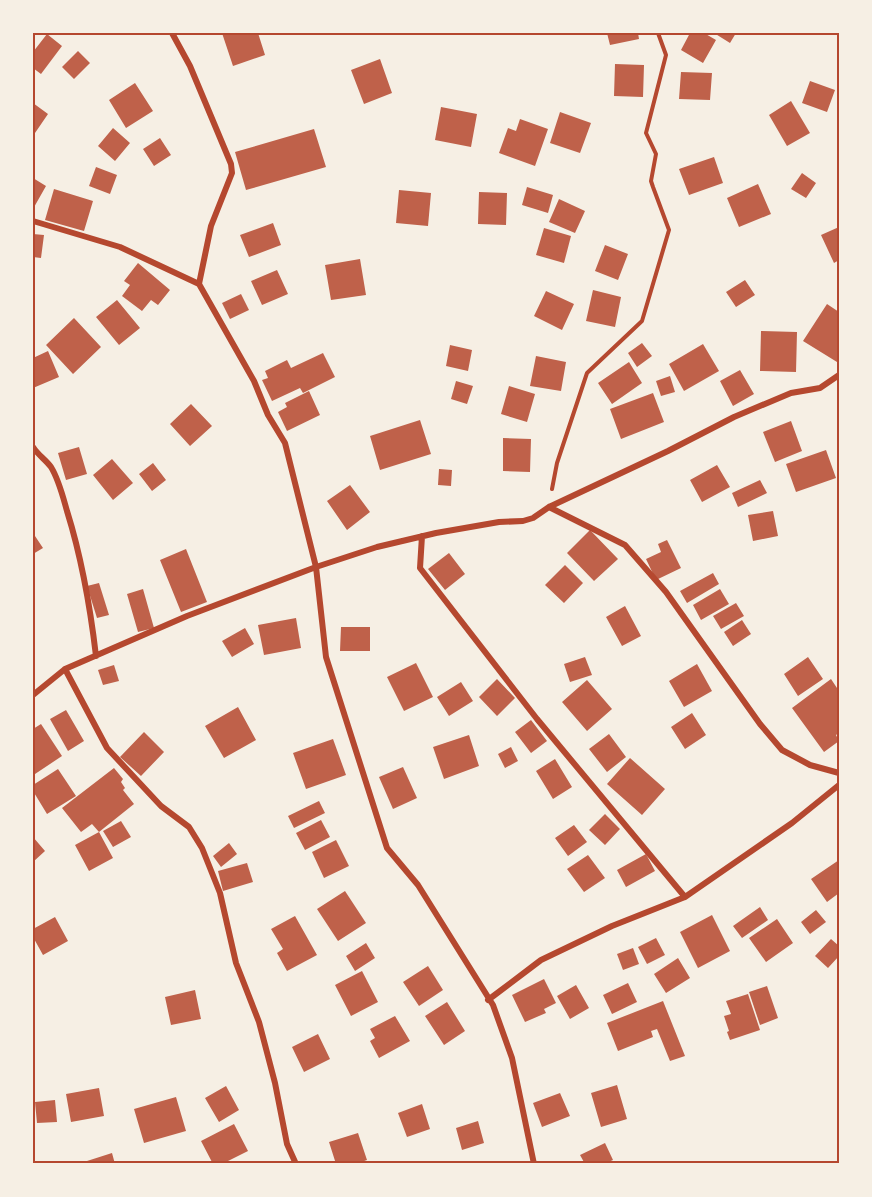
<svg xmlns="http://www.w3.org/2000/svg" width="872" height="1197" font-family="'Open Sans',sans-serif">
  <rect width="100%" height="100%" fill="#f6efe4"/>
  <path fill="#bf614a" d="M222 33H258L265 55 233 66Z
    M607 33H638L639 39 610 45Z
    M690 33H704L716 40 703 63 681 50Z
    M714 33H736L730 43Z
    M47 34 62 46 41 74 33 68V52Z
    M78 51 90 63 74 79 62 67Z
    M380 59 392 93 364 104 351 70Z
    M615 64 644 65 643 97 614 96Z
    M681 72 712 73 710 100 679 99Z
    M810 81 835 90 827 112 802 103Z
    M135 83 153 111 126 128 109 100Z
    M791 101 810 133 787 146 769 115Z
    M33 103 48 114 35 133 33 131Z
    M441 107 477 114 471 147 435 140Z
    M560 112 591 123 580 153 550 143Z
    M520 119 548 129 535 166 499 153 508 128 516 131Z
    M113 128 130 143 115 161 98 146Z
    M314 129 326 167 246 190 235 152Z
    M160 138 171 155 154 166 143 149Z
    M714 157 723 183 689 195 679 169Z
    M96 167 117 175 110 194 89 186Z
    M802 173 816 183 806 198 791 189Z
    M33 178 46 186 33 209Z
    M758 184 771 214 739 227 727 198Z
    M527 187 553 195 548 213 522 205Z
    M54 189 93 201 84 231 45 220Z
    M399 190 431 193 428 226 396 223Z
    M479 192 507 193 506 225 478 224Z
    M559 199 585 211 575 233 549 222Z
    M273 223 281 245 249 257 240 235Z
    M839 227V260L834 263 821 235Z
    M544 228 571 236 564 263 536 255Z
    M33 234 44 235 41 258 33 257Z
    M605 245 628 254 618 280 595 271Z
    M360 259 366 295 331 300 325 265Z
    M138 263 170 290 158 305 151 300 142 311 122 296 130 285 124 281Z
    M277 270 288 294 262 305 251 281Z
    M745 280 755 295 736 307 726 292Z
    M593 290 621 297 615 327 586 321Z
    M546 291 574 304 562 330 534 316Z
    M241 294 249 310 230 319 222 303Z
    M117 300 140 328 119 345 96 317Z
    M827 304 839 312V358L837 362 803 341Z
    M74 318 101 347 73 374 46 345Z
    M761 331 797 332 796 372 760 371Z
    M642 343 652 356 637 367 628 353Z
    M703 344 719 371 684 391 669 364Z
    M450 345 472 350 468 371 446 366Z
    M48 351 59 377 33 388V358Z
    M323 353 335 377 303 393 300 388 272 401 262 380 268 378 265 371 287 360 291 368Z
    M536 356 566 362 561 391 530 386Z
    M629 362 642 383 612 404 598 383Z
    M740 370 754 394 733 406 720 381Z
    M670 376 675 392 661 396 656 381Z
    M456 381 473 386 467 404 451 399Z
    M509 386 535 394 527 422 501 414Z
    M309 391 320 415 287 431 278 412 287 407 285 403Z
    M653 393 664 422 621 439 610 409Z
    M191 404 212 426 190 446 170 424Z
    M420 420 431 454 380 470 370 436Z
    M791 421 802 451 775 462 763 432Z
    M503 438 531 439 530 472 503 471Z
    M79 447 87 474 66 480 58 453Z
    M826 450 836 478 796 492 786 464Z
    M112 459 133 483 113 500 93 475Z
    M153 463 166 480 152 491 139 474Z
    M717 465 730 487 702 502 690 480Z
    M439 469 452 470 451 486 438 485Z
    M760 480 767 493 738 507 732 493Z
    M350 485 370 512 347 530 327 501Z
    M773 511 778 536 753 541 748 515Z
    M590 530 618 559 594 581 567 553Z
    M33 533 43 548 33 554Z
    M667 540 681 568 656 580 646 559 661 552 658 544Z
    M186 549 207 602 181 612 160 560Z
    M449 553 465 574 445 590 428 569Z
    M565 565 583 583 564 603 545 585Z
    M713 573 719 584 687 603 680 591Z
    M99 583 109 615 97 618 87 586Z
    M143 589 154 628 138 632 127 594Z
    M720 589 729 604 701 620 693 605Z
    M736 603 744 616 721 629 713 616Z
    M625 606 641 636 622 646 606 617Z
    M296 618 301 648 264 655 258 625Z
    M742 620 751 634 733 646 724 632Z
    M341 627H370V651H340Z
    M245 628 254 644 232 657 222 641Z
    M585 657 592 675 570 682 564 664Z
    M808 657 823 679 798 696 784 674Z
    M416 663 433 697 404 711 387 677Z
    M697 664 712 691 684 707 669 681Z
    M114 665 119 681 103 685 98 670Z
    M497 679 515 698 497 716 479 697Z
    M831 679 839 691V733L836 735 839 741 824 752 792 708Z
    M587 680 612 709 587 731 562 702Z
    M461 682 473 701 449 716 437 697Z
    M238 707 256 740 224 758 205 726Z
    M66 710 84 741 68 751 50 719Z
    M692 713 706 735 685 749 671 727Z
    M531 720 547 741 531 753 515 732Z
    M41 724 62 756 35 774 33 771V729Z
    M144 732 164 752 141 776 120 757Z
    M609 734 626 757 607 772 589 749Z
    M469 735 479 766 444 779 433 747Z
    M333 739 346 775 306 789 293 753Z
    M511 747 518 761 505 768 498 754Z
    M630 758 665 789 642 815 607 784Z
    M555 759 572 787 553 799 536 771Z
    M403 767 417 798 393 809 379 777Z
    M114 768 123 779 121 782 125 788 123 790 134 804 99 832 92 824 81 832 62 808Z
    M58 769 76 796 47 814 33 791V785Z
    M319 801 325 813 294 828 288 816Z
    M605 814 620 829 605 845 589 830Z
    M321 820 330 837 305 850 296 833Z
    M121 821 131 837 113 847 103 831Z
    M574 825 587 842 568 856 555 838Z
    M99 832 113 858 89 871 75 845Z
    M33 837 45 851 33 862Z
    M336 840 349 866 324 878 312 852Z
    M229 843 237 854 221 867 213 856Z
    M646 854 655 871 626 887 617 870Z
    M588 855 605 878 584 892 567 869Z
    M839 860V893L827 902 811 879Z
    M247 863 253 882 223 891 218 871Z
    M345 891 366 923 338 941 317 909Z
    M760 907 768 920 742 938 733 926Z
    M816 910 826 922 810 934 801 922Z
    M712 915 730 951 698 968 680 932Z
    M295 916 317 955 287 971 277 953 283 949 271 929Z
    M55 917 68 941 43 955 33 937V929Z
    M777 919 793 943 766 962 749 938Z
    M656 938 665 955 647 964 638 947Z
    M831 939 839 946V956L828 968 815 956Z
    M366 943 375 958 355 971 346 956Z
    M633 948 639 964 623 970 617 954Z
    M678 958 690 978 666 993 654 974Z
    M428 966 443 990 419 1006 403 982Z
    M362 971 378 1002 351 1016 335 985Z
    M544 979 556 1003 544 1009 546 1013 525 1022 512 995Z
    M628 983 637 1002 612 1014 603 995Z
    M576 985 589 1008 570 1019 557 996Z
    M767 986 778 1018 760 1025 749 992Z
    M195 990 201 1019 171 1025 165 997Z
    M748 994 760 1030 730 1040 727 1032 729 1031 724 1016 731 1014 726 1001Z
    M663 1001 685 1056 670 1061 657 1029 651 1031 653 1037 618 1051 607 1023Z
    M447 1002 465 1031 444 1045 425 1016Z
    M395 1016 410 1041 379 1058 370 1041 375 1038 370 1029Z
    M318 1034 330 1059 304 1072 292 1047Z
    M617 1085 627 1119 601 1127 591 1093Z
    M226 1086 239 1110 219 1122 205 1098Z
    M99 1088 104 1116 71 1122 66 1094Z
    M560 1093 570 1116 542 1127 533 1103Z
    M176 1097 186 1131 144 1143 134 1109Z
    M55 1100 57 1122 37 1123 35 1102Z
    M422 1104 430 1129 407 1137 398 1113Z
    M478 1121 484 1143 462 1150 456 1128Z
    M234 1124 248 1151 222 1164H213L201 1141Z
    M358 1133 367 1160 356 1164H336L329 1142Z
    M605 1143 613 1160 604 1164H585L580 1155Z
    M112 1153 115 1164H88L87 1161Z"/>
  <g fill="none" stroke-linecap="round" stroke-linejoin="round">
    <path stroke="#b5482f" stroke-width="4" d="M552 489 557 463 587 373 642 321 669 230 653 187 651 181 656 154 646 133 666 55 658 33"/>
    <path stroke="#b5482f" stroke-width="6" d="M172 33 190 66 231 164 232 173 211 226 199 284
      M33 221 120 247 199 284 254 381 268 415 285 443 316 567 326 657 387 848 418 885 493 1005 512 1058 534 1164
      M33 447C38 455 46 460 51 467 59 480 63 497 67 511 82 559 90 605 96 656
      M549 507 625 545 666 592 760 724 782 750 810 765 839 773
      M422 536 420 568 537 719 685 897
      M65 669 107 748 161 806 189 827 202 848 220 893 236 963 259 1022 275 1083 287 1144 296 1164
      M33 695 65 669 187 616 316 567 377 547 436 533 499 522 523 521 533 518 549 507 668 451 734 417 791 393 820 388 839 375
      M488 1000 541 960 612 926 685 897 792 823 839 785"/>
  </g>
  <rect width="872" height="1197" fill="none" stroke="#f6efe4" stroke-width="69"/>
  <rect x="34" y="34" width="804" height="1128" fill="none" stroke="#b5482f" stroke-width="2"/>
</svg>
